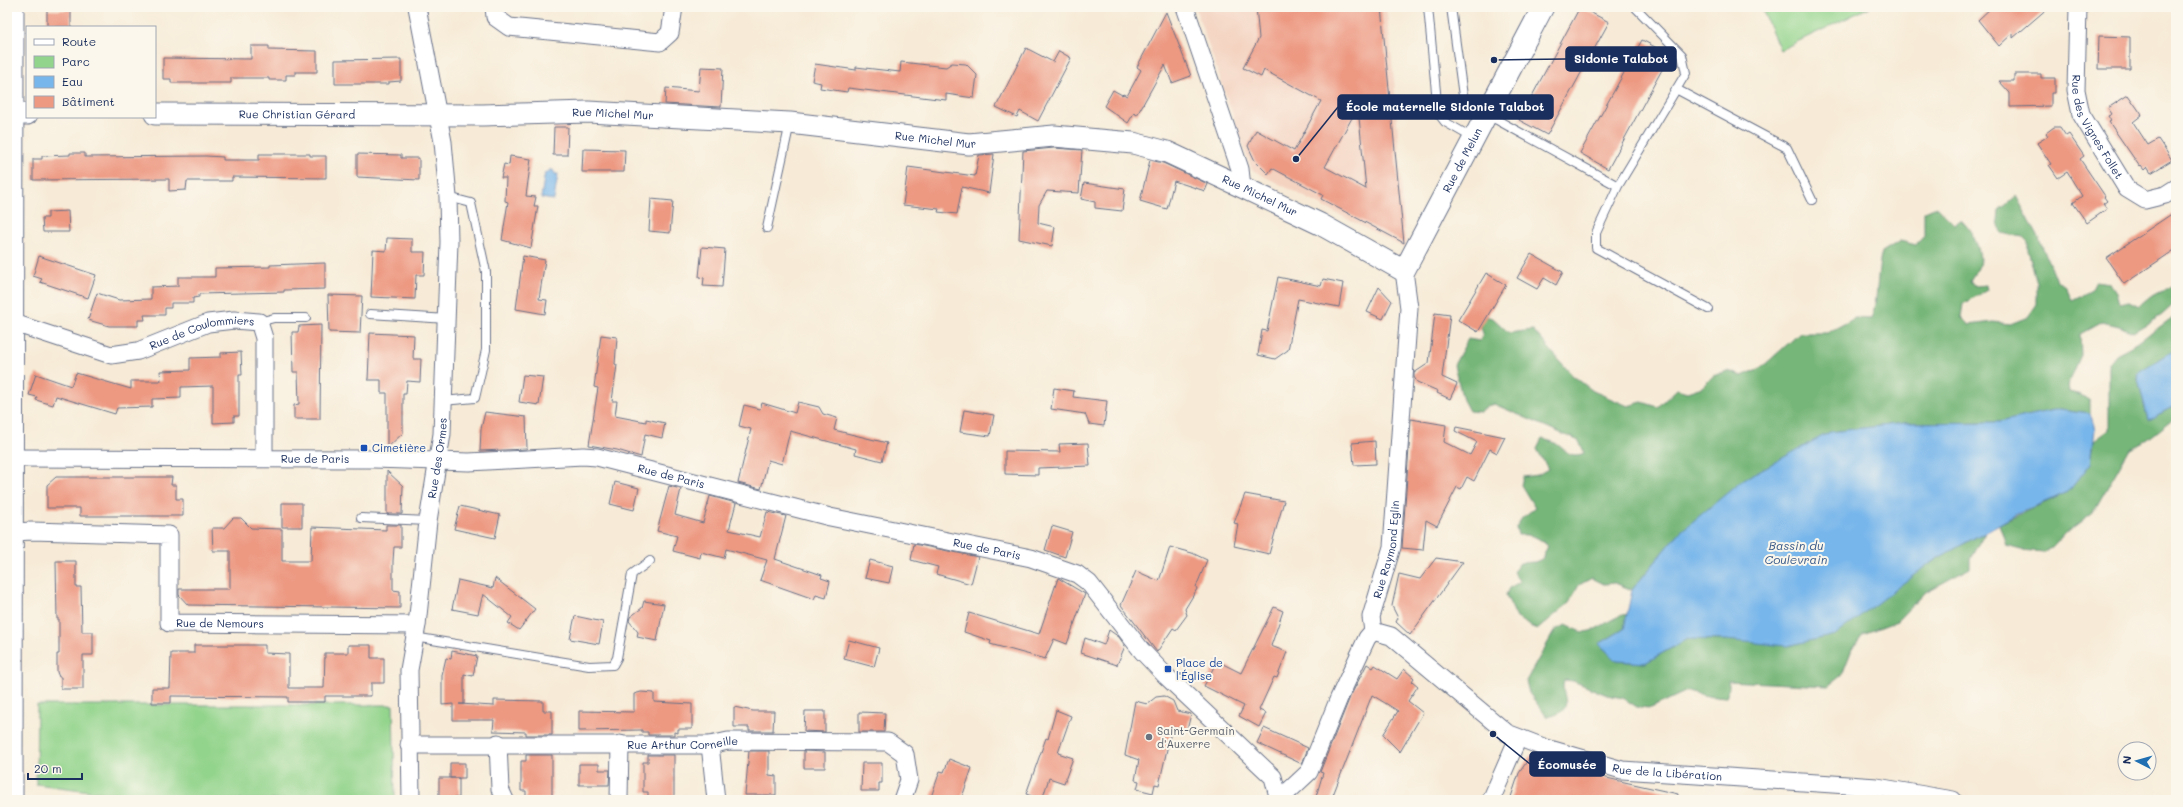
<svg xmlns="http://www.w3.org/2000/svg" width="2183" height="807" font-family="Mali,sans-serif">
  <rect width="100%" height="100%" fill="#fbf7ec"/>
  <filter id="ink" filterUnits="userSpaceOnUse"><feTurbulence type="fractalNoise" baseFrequency=".025" numOctaves="2"/><feDisplacementMap in="SourceGraphic" scale="8" xChannelSelector="R" yChannelSelector="G"/><feConvolveMatrix kernelMatrix="1 2 1 2 8 2 1 2 1" color-interpolation-filters="sRGB"/></filter>
  <filter id="wash" filterUnits="userSpaceOnUse"><feTurbulence type="fractalNoise" baseFrequency=".012" numOctaves="4" result="noise"/><feDisplacementMap in="SourceGraphic" scale="16" xChannelSelector="R" yChannelSelector="G"/><feGaussianBlur stdDeviation="0.9" result="paint"/><feColorMatrix in="noise" values="0 0 0 0 0 0 0 0 0 0 0 0 0 0 0 0 0 1.4 0 .05"/><feComposite in="paint" operator="in"/></filter>
  <g filter="url(#wash)">
    <rect width="100%" height="100%" fill="#f7ebd7"/>
    <path fill="#f4d3c1" d="M1195 7H1386L1394 79 1406 249 1252 170Z"/>
    <path fill="#93d48c" stroke="#578275" d="M1761 7H1870L1780 50Z
      M37 705H393L395 800H127V796L36 784Z"/>
    <path fill="#76b678" stroke="#48726b" d="M2016 196 2039 238 2056 281 2066 286 2072 300 2090 291 2095 281 2110 283 2116 292 2119 303 2129 301 2139 306C2152 294 2158 289 2176 288V302L2162 315 2133 332 2119 326 2102 322 2080 334 2081 355 2068 385 2069 392 2081 395 2090 401V413L2059 409 1999 422 1905 423 1830 432 1680 532 1632 590 1615 583 1604 584 1592 578 1579 585 1569 603 1537 630 1517 618 1506 595 1509 588 1520 582 1513 572 1520 563 1535 562 1542 559 1548 546C1538 537 1532 534 1518 535L1516 527 1522 518 1535 508 1521 485 1523 477 1538 475 1548 469 1537 449 1542 439C1546 440 1551 441 1555 443 1566 450 1570 459 1584 453L1579 441 1494 404 1487 406 1480 412 1469 411 1463 400 1454 365 1468 339 1480 341 1483 333 1479 321 1484 316 1493 318 1509 333 1533 330 1572 375 1593 391 1628 406 1642 402 1658 407 1677 389 1687 392 1702 387 1713 376 1727 371 1742 376 1761 368 1800 333H1827L1855 318 1871 319C1879 297 1876 274 1882 252L1900 241 1916 245 1924 236V212L1937 207 1954 224 1961 220C1971 229 1983 251 1979 265 1978 270 1972 276 1970 281L1976 286 1986 285 1987 290 1963 304 1961 317 1969 325 1993 322 2010 324 2028 317 2037 304V283L2028 250V242L2023 237 2001 233 1998 222 1999 211Z
      M2176 314V349L2137 374 2148 420 2176 405V417L2148 439 2130 448 2092 514 2065 534 2052 548 2044 552 2021 550 2006 546 1999 524 2068 492 2091 463 2094 441 2109 430V363L2116 354 2137 343Z
      M1985 532 1970 559V568L1924 593 1897 621 1863 634 1852 649 1842 675 1828 686 1728 681 1730 688 1726 696 1712 697 1687 691 1651 708 1637 707 1623 698 1607 695 1573 681 1564 680C1559 695 1579 711 1547 717L1529 693 1526 681 1555 630 1566 625C1571 627 1579 632 1584 632 1600 631 1611 616 1628 614L1624 629 1599 644 1617 661 1645 663 1687 639 1725 640 1931 562Z"/>
    <path fill="#77b6eb" stroke="#4972a4" d="M550 170H553L555 174H558L554 200 541 198 545 172 548 173Z
      M2176 349V405L2148 420 2137 374Z
      M2059 409 2090 413 2095 429 2091 463 2068 492 2017 514 1931 562 1835 635 1787 646 1725 640 1687 639 1645 663 1617 661 1599 644 1624 629 1632 590 1680 532 1744 479 1830 432 1905 423 1999 422Z"/>
    <g id="blocks">
      <path fill="#ed9982" fill-rule="evenodd" d="M1256 7H1381L1404 243 1321 199 1323 195 1272 168 1268 174 1255 161 1248 146 1256 130 1294 151 1321 101 1264 70 1261 77 1243 68 1259 38ZM1358 107 1366 189 1325 167Z
        M1580 7 1609 22 1547 135 1519 120Z
        M1992 7H2049L2013 38V33L1999 46 1978 20Z
        M47 10H71V27H47Z
        M1166 12 1191 76 1172 83 1165 65 1137 115 1134 113 1128 123 1104 106 1113 90 1122 95 1123 94 1127 96 1141 70 1137 67Z
        M2099 36 2130 37V69H2098Z
        M1642 40 1670 55 1608 169 1580 153Z
        M251 46H269V50L317 51V72H295V75H286V80H269V78H231V83H171V79H163V58L251 59Z
        M1026 48 1053 62 1059 51 1071 58 1038 121 1020 111 1017 117 996 107Z
        M401 59V81L389 82V84H335V60Z
        M901 62 946 67 952 63 966 64 977 75 974 98 946 94V100L848 88 847 92 820 88 821 83 812 81 815 64 856 70V67L900 72Z
        M701 67 723 68 721 107 665 104 666 88 699 91Z
        M2014 74H2041V78H2055V93H2051V106L2010 107V93L1999 81H2014Z
        M2128 95 2142 115 2133 122 2148 145 2158 139 2172 160 2151 173 2147 167 2144 170 2141 166 2140 167 2109 122 2111 121 2108 116 2112 114 2108 108Z
        M554 127H568L567 155H553Z
        M2054 127H2060L2066 136 2069 134 2084 156 2080 159 2105 196 2104 197 2107 201 2103 204 2107 209 2087 223 2073 203 2082 196 2067 172 2058 178 2049 165 2051 164 2037 143 2048 136 2046 133Z
        M1054 148 1082 150 1079 193 1047 191 1039 205 1038 223 1055 227 1052 246 1019 239 1023 151Z
        M583 149 625 150 624 172H582Z
        M70 153H85V157L206 156 223 157V160H259V154H310V156H326V178L232 177V181H187L186 190 169 191V179L33 180V159H42V156L70 155Z
        M357 154 401 155V158H419V180L357 177Z
        M994 154 989 193 962 187 957 214 938 212 939 209 903 205 908 167 975 176 979 155Z
        M510 156 531 159 526 196 536 197 534 206H538L531 248 502 240 508 202 505 201 506 178H501L504 164 509 165Z
        M1150 160 1163 163 1208 184 1205 191 1174 181 1167 209 1140 201Z
        M1084 183 1125 189 1122 211 1095 208V202L1081 199Z
        M651 199 673 201 670 233 649 231Z
        M68 211 69 232H43L42 218H48V212Z
        M2176 211V249L2124 284 2106 258Z
        M387 238 412 239V252H425L424 275H416L415 299 371 297 373 250 386 251Z
        M702 247 725 249 722 287 703 286 704 278 699 277Z
        M1531 254 1563 272 1556 285 1544 278 1537 289 1517 278Z
        M39 256 96 275 88 298 40 282 42 279 33 276Z
        M523 256 545 260 539 299 547 300 545 314 516 309Z
        M325 263V289L284 290V292L199 294V297L193 298V303H171V308H165V315H144L145 320H138V326H109L88 320 97 293 119 300 151 299V287L178 286V277H215V268L270 267V265Z
        M1486 273 1506 285 1478 332 1458 320Z
        M1278 277 1321 286 1323 279 1343 283 1339 307 1298 299 1288 350 1275 359 1258 355 1262 330 1267 331Z
        M1379 287 1392 301 1383 319 1367 312Z
        M328 295 362 296 360 333 329 332Z
        M1435 313 1450 315 1442 377 1457 384 1450 399 1437 393 1438 391 1417 382 1414 377V373L1429 363Z
        M321 325 320 419H294V405L299 404 298 372H293L292 332H298L299 326Z
        M370 333 414 335 413 359H421L420 382 407 381 406 394H403V433L387 448V393H381V380H368Z
        M601 335 617 337 615 364 617 365 612 401H617L615 416 646 422V419L665 423 662 438 645 434 641 457 617 450 589 445 598 388 594 387Z
        M241 352 242 375H239V416H234V422L213 423V386L181 387V398L152 399V407L117 408 115 414 56 396 53 405 36 400 37 397 29 395 36 374 71 386 76 373 131 389V381H161L160 371 190 370V358L221 357V353Z
        M523 375 543 377 539 405 519 402Z
        M1054 388 1074 391 1073 397 1107 401 1104 426 1089 424 1085 414 1051 409Z
        M798 402 819 407 823 414 837 418 834 430 887 443 882 461 855 454 856 449 790 431 782 464 768 460 761 489 738 483 751 429 739 426 744 405 760 409 762 403 795 413Z
        M964 410 994 415 990 436 960 432Z
        M485 412 526 417 527 449 480 451 481 429Z
        M1411 419 1446 425 1444 442 1470 455 1477 442 1455 431 1456 427 1505 437 1497 453 1490 449 1474 481 1467 477 1461 489 1457 487 1437 526 1426 520 1423 550 1402 548Z
        M1375 441 1376 464 1354 465 1352 443Z
        M1088 443 1090 466 1038 468V475L1005 474V451L1060 452 1059 444Z
        M387 471 403 486 402 514H387Z
        M56 477H172L171 485H176V499H183V516H80V508H47V485Z
        M615 482 639 488 634 510 610 504Z
        M669 486 681 489 675 515 703 523 710 496 736 503 729 530 760 537 767 512 786 516 775 559 822 575 821 578 830 581 826 598 816 595 814 599 760 580 767 560 726 549 724 558 701 552 700 558 673 551 677 536 657 531Z
        M1245 494 1284 501 1269 554 1234 546 1238 524 1234 523Z
        M282 503H302V527H282Z
        M460 506 500 515 495 538 454 529Z
        M233 518H241L251 528 282 529V561H311L312 527 386 530V525H401V547H394L393 561V590L400 591V608L188 605 179 595V589H230V551H213L212 528H224Z
        M1052 526 1072 532 1065 557 1045 550Z
        M914 544 978 557 971 584 936 574 938 567 911 560Z
        M1170 547 1192 553 1207 560 1196 587 1197 589 1185 609 1187 615 1176 630 1173 628 1157 652 1121 605 1136 571 1159 581Z
        M1436 558 1463 562 1410 635 1396 622 1398 618 1392 606 1399 574 1420 579Z
        M870 560 893 566 889 583 865 578Z
        M56 561H76V587H81L82 632H93V655H83V689H61V677H59L57 672V654H59V619H57Z
        M495 578 535 609 519 630 508 623 512 617 483 594 478 614 452 609 458 580 493 588Z
        M1058 578 1085 594 1067 644 1054 639 1045 659 990 644 991 641 964 632 969 613 1039 634Z
        M644 601 664 604 657 641 637 637 638 632 629 621 630 617 642 608Z
        M1274 607 1283 611 1271 646 1287 652 1277 678 1274 677 1259 710 1266 713 1259 727 1239 716 1244 706 1204 686 1217 661 1241 673Z
        M575 616 603 622 599 644 570 639Z
        M1109 630 1119 637 1125 646 1117 665 1081 653 1085 638 1104 645Z
        M849 640 879 648 874 667 844 659Z
        M194 645H265V653L289 654V688H324L325 653H348V645H371V658H384V683H371V696H325V702H288V697L171 696V703H152V688H170L171 653H194Z
        M452 651 477 656 473 676 464 674V704H459L494 706V700L543 701V711H552V735H526V732L493 731 494 720H453V704L442 705V675L446 658 451 659Z
        M1367 664 1373 668 1375 665 1397 679 1404 669 1414 678 1412 681 1418 686 1408 701 1423 713 1400 752 1383 735 1398 711 1372 695 1331 800H1315L1323 773 1320 772 1350 697Z
        M641 692 654 693V702L692 704V729H678V733L674 732V735H648V732H642V730L579 731V711L634 712V694Z
        M1164 696 1173 701 1177 711 1191 714 1187 730 1172 727 1159 785 1155 784 1153 793 1137 789 1139 781 1135 780 1139 760 1125 755 1135 701 1147 704 1156 697Z
        M734 707 753 711H774L773 731H749V727H734Z
        M1056 710 1071 716 1058 753 1073 758 1064 783 1049 778 1042 800 1026 794 1046 738 1048 739Z
        M805 711H825V732L804 731Z
        M859 712 885 713 884 732H859Z
        M1264 728 1308 748 1302 764 1257 743Z
        M749 751H769V775L776 776V795H745Z
        M804 751 825 752V768H804Z
        M1532 754 1571 770 1678 794 1677 800H1510L1519 773Z
        M526 755H552V799H526V791H521V761H526Z
        M648 755H674V800H648V792H643V762H648Z
        M949 759 972 768 961 800H930L940 771 944 772Z
        M450 763H465V778H450Z
        M862 763H882V783H879V791H861Z
        M579 764H599V770H610L609 785H579Z
        M439 778H459V798H439Z"/>
    </g>
  </g>
  <g filter="url(#ink)">
    <use href="#blocks" fill-opacity="0" stroke="#687188" stroke-width="1"/>
    <g fill="none" stroke-linecap="round" stroke-linejoin="round">
      <defs>
        <path id="service" d="M1428 7 1438 113 1445 122 1473 138
          M1451 7 1463 96 1469 107 1499 121 1618 186 1686 73 1682 55 1635 7
          M1676 89 1787 148 1812 200
          M1618 186 1596 233V248L1708 309
          M767 228 790 123
          M370 314 447 319
          M259 322 274 318H306
          M443 401 475 398 486 350V272L471 203 448 197
          M361 518 428 521
          M414 637 589 666 613 665 617 658 632 574 650 561"/>
        <g id="minor">
          <path d="M494 7 495 17 509 27 660 42 670 33 674 7"/>
          <path d="M1185 7 1240 169 1242 187"/>
          <path id="s1" d="M2078 7 2076 90 2081 114 2127 189 2145 200 2165 195 2176 188"/>
          <path id="s2" d="M14 323 111 355 138 351 208 323 234 320 259 322 264 338V458"/>
          <path id="s3" d="M7 458 374 459 469 462 583 456 597 457 830 517 1031 558 1077 574 1089 583 1142 651 1165 675 1273 777 1279 800"/>
          <path id="s4" d="M14 532 32 531 169 535V623L417 625"/>
          <path id="s5" d="M1373 631 1391 636 1507 733 1546 748 1622 770 1877 787 1953 800"/>
          <path id="s6" d="M1373 631 1371 617 1392 547 1409 308 1404 271"/>
          <path d="M498 743 500 789 505 800"/>
          <path id="s7" d="M409 745H710L728 741 888 742 905 754 909 780 902 800"/>
          <path d="M710 745 716 800"/>
          <path d="M14 800 15 7"/>
          <path id="s8" d="M411 800 409 670 417 625 428 521 442 434 449 242 448 197 443 142 417 7"/>
          <path d="M619 800 620 744"/>
          <path d="M1279 800 1309 772 1339 698 1367 638 1373 631"/>
          <path d="M1491 800 1518 738"/>
        </g>
        <g id="tertiary">
          <path d="M7 114H27"/>
          <path id="s9" d="M155 114 483 115 588 112 790 123 969 144 1054 136 1133 143 1167 152 1242 187 1320 224 1404 271 1543 7"/>
        </g>
      </defs>
      <use href="#service" stroke="#687188" stroke-width="10"/>
      <use href="#minor" stroke="#687188" stroke-width="19"/>
      <use href="#tertiary" stroke="#687188" stroke-width="23"/>
      <use href="#service" stroke="#fff" stroke-width="8"/>
      <use href="#minor" stroke="#fff" stroke-width="17"/>
      <use href="#tertiary" stroke="#fff" stroke-width="21"/>
    </g>
  </g>
  <g fill="#1a4fb4" stroke="#fbf7ec" stroke-width="1.5">
    <rect x="360" y="444" width="8" height="8" rx="2"/>
    <rect x="1164" y="665" width="8" height="8" rx="2"/>
  </g>
  <circle fill="#6b7280" stroke="#fbf7ec" stroke-width="1.5" cx="1149" cy="737" r="4"/>
  <g text-anchor="middle" stroke-width="4" stroke-linejoin="round" paint-order="stroke">
    <g font-size="11" fill="#1b2f5e" stroke="#fbf7ec">
      <text dy="4" stroke="none"><textPath href="#s9" startOffset="142">Rue Christian Gérard</textPath></text>
      <text dy="4" stroke="none"><textPath href="#s9" startOffset="458">Rue Michel Mur</textPath></text>
      <text dy="4" stroke="none"><textPath href="#s1" startOffset="125">Rue des Vignes Follet</textPath></text>
      <text dy="4" stroke="none"><textPath href="#s9" startOffset="782">Rue Michel Mur</textPath></text>
      <text dy="4" stroke="none"><textPath href="#s9" startOffset="1406">Rue de Melun</textPath></text>
      <text dy="4" stroke="none"><textPath href="#s9" startOffset="1118">Rue Michel Mur</textPath></text>
      <text dy="4" stroke="none"><textPath href="#s2" startOffset="197">Rue de Coulommiers</textPath></text>
      <text dy="4" stroke="none"><textPath href="#s8" startOffset="344">Rue des Ormes</textPath></text>
      <text dy="4" stroke="none"><textPath href="#s3" startOffset="308">Rue de Paris</textPath></text>
      <text dy="4" stroke="none"><textPath href="#s3" startOffset="667">Rue de Paris</textPath></text>
      <text dy="4" stroke="none"><textPath href="#s3" startOffset="991">Rue de Paris</textPath></text>
      <text dy="4" stroke="none"><textPath href="#s6" startOffset="84">Rue Raymond Eglin</textPath></text>
      <text dy="4" stroke="none"><textPath href="#s4" startOffset="294">Rue de Nemours</textPath></text>
      <text dy="4" stroke="none"><textPath href="#s7" startOffset="274">Rue Arthur Corneille</textPath></text>
      <text dy="4" stroke="none"><textPath href="#s5" startOffset="336">Rue de la Libération</textPath></text>
    </g>
    <g font-size="11" fill="#164399" stroke="#fbf7ec" text-anchor="start">
      <text x="372" y="452">Cimetière</text>
      <text x="1176" y="667">Place de<tspan x="1176" dy="13">l'Église</tspan></text>
    </g>
    <g font-size="11" fill="#5b616d" stroke="#fbf7ec" text-anchor="start">
      <text x="1157" y="735">Saint-Germain<tspan x="1157" dy="13">d'Auxerre</tspan></text>
    </g>
    <g font-size="12" font-style="italic" fill="#375888" stroke="#fbf7ec">
      <text x="1796" y="550">Bassin du<tspan x="1796" dy="14">Coulevrain</tspan></text>
    </g>
  </g>
  <path fill="none" stroke="#1b2f5e" stroke-width="1.5" d="M1494 60L1566 59M1296 159L1338 107M1493 734L1530 764"/>
  <g fill="#1b2f5e" stroke="#fbf7ec" stroke-width="1.5">
    <circle cx="1494" cy="60" r="4"/>
    <circle cx="1296" cy="159" r="4"/>
    <circle cx="1493" cy="734" r="4"/>
  </g>
  <g fill="#1b2f5e" stroke="#1b2f5e" stroke-width="1.5">
    <rect x="1566" y="47" width="110" height="24" rx="4"/>
    <rect x="1338" y="95" width="215" height="24" rx="4"/>
    <rect x="1530" y="752" width="75" height="24" rx="4"/>
  </g>
  <g font-size="12" text-anchor="middle" font-weight="bold" fill="#fff">
    <text x="1621" y="63">Sidonie Talabot</text>
    <text x="1445" y="111">École maternelle Sidonie Talabot</text>
    <text x="1567" y="769">Écomusée</text>
  </g>
  <rect width="2183" height="807" fill="none" stroke="#fbf7ec" stroke-width="24"/>
  <rect x="26" y="26" width="130" height="92" fill="#fbf7ec" stroke="#a1a7b3"/>
  <rect x="34" y="39" width="20" height="6" fill="#ffffff" stroke="#a1a7b3"/>
  <text x="62" y="46" font-size="12" fill="#1b2f5e">Route</text>
  <rect x="34" y="56" width="20" height="12" fill="#93d48c" stroke="#a1a7b3"/>
  <text x="62" y="66" font-size="12" fill="#1b2f5e">Parc</text>
  <rect x="34" y="76" width="20" height="12" fill="#77b6eb" stroke="#a1a7b3"/>
  <text x="62" y="86" font-size="12" fill="#1b2f5e">Eau</text>
  <rect x="34" y="96" width="20" height="12" fill="#ed9982" stroke="#a1a7b3"/>
  <text x="62" y="106" font-size="12" fill="#1b2f5e">Bâtiment</text>
  <g transform="translate(2137 761) rotate(276)"><circle r="19" fill="#fbf7ec" stroke="#a1a7b3"/>
  <path d="M0-3L7 15L0 10L-7 15Z" fill="#1f6fb2"/>
  <text y="-6" font-size="11" font-weight="bold" text-anchor="middle" fill="#1b2f5e">N</text>
  </g>
  <path d="M28 773v6h54v-6" fill="none" stroke="#1b2f5e" stroke-width="2"/>
  <text x="34" y="773" font-size="12" fill="#1b2f5e" stroke="#fbf7ec" stroke-width="3" paint-order="stroke">20 m</text>
</svg>
